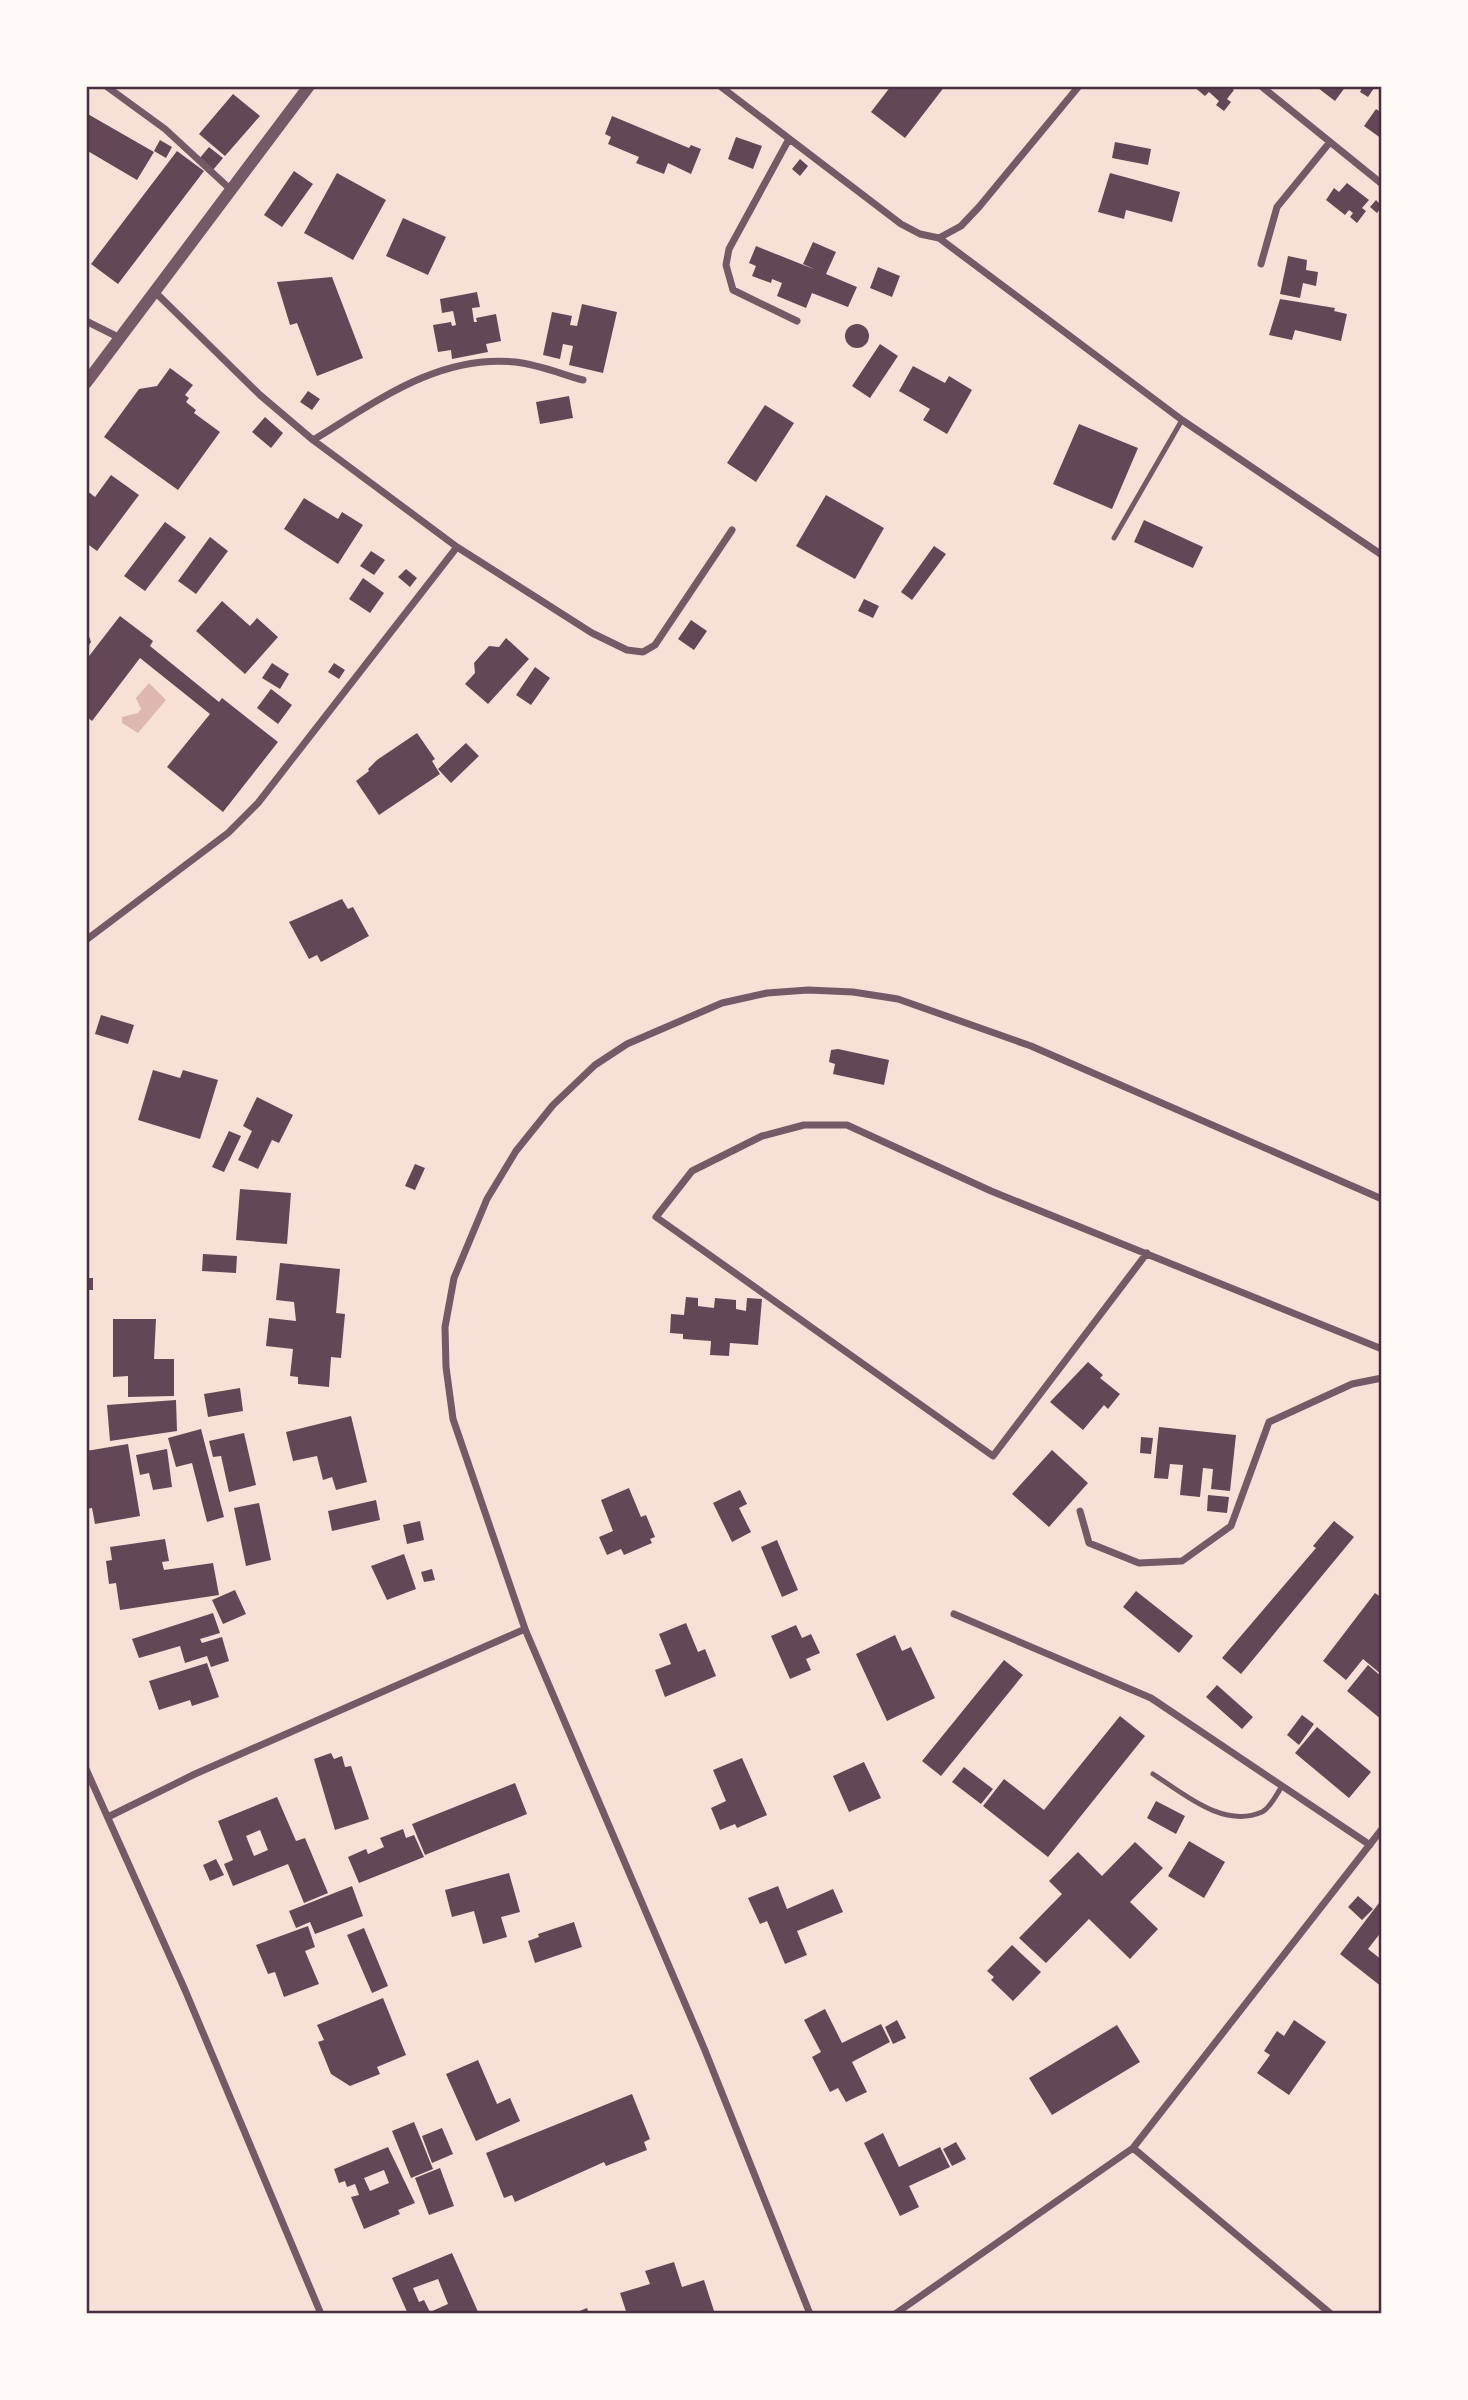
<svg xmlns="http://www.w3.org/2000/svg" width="1468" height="2400" font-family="'Playfair Display',serif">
  <rect width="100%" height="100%" fill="#f7e1d7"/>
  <path fill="#dcb8b0" d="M149 683 166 700 138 733 122 723V717L138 713 141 709 136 698Z"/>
  <path fill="#644757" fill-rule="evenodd" d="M891 86H945L905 138 871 112Z
    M1193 86H1229L1234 90 1227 99 1231 102 1224 111 1216 105 1219 101 1209 92 1205 96Z
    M1319 86H1346L1335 101 1318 88Z
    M1363 86 1374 88 1368 97 1360 92Z
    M233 94 260 116 225 156 199 134Z
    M1376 109 1382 113V139L1364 126Z
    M86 113 154 152 137 180 86 150Z
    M612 116 689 148 691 145 701 149 691 174 668 163 664 174 636 163 639 157 608 144 611 137 605 134Z
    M736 137 762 146 753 169 728 159Z
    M160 140 172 147 166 158 154 151Z
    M1115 142 1151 149 1148 165 1112 158Z
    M209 147 223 158 213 170 199 159Z
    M177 151 204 171 118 284 91 264Z
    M800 159 808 166 800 176 792 169Z
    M294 171 313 184 282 227 264 215Z
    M337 173 386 200 353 260 304 233Z
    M1110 173 1180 192 1172 222 1126 210 1124 219 1098 212Z
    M1347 183 1369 200 1362 208 1366 211 1357 223 1350 217 1353 213 1349 210 1345 215 1326 200 1334 188 1339 192Z
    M1376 200 1382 206 1377 213 1370 207Z
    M403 218 446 237 428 275 386 256Z
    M813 242 836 252 826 274 857 287 848 307 812 293 806 308 777 296 782 283 772 279 771 283 752 276 756 266 749 263 756 246 816 270 803 264Z
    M1288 256 1307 260 1306 270 1318 272 1316 286 1303 283 1300 298 1280 294Z
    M878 267 900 276 892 297 870 288Z
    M332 277 363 358 317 376 297 323 290 325 277 282Z
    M477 292 480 307 472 308 474 322H477L476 318 496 314 501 341 486 344 488 352 452 359 451 350 438 352 433 325 451 322 452 326 456 325 453 311 442 313 440 299Z
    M1280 299 1335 308 1334 311 1347 314 1341 341 1295 330 1292 340 1269 335Z
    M582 304 617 312 603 373 569 365 573 346 563 344 560 359 543 355 552 312 572 316 570 325 577 326Z
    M845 336a12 12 0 1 1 24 0a12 12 0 1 1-24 0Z
    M880 344 898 356 870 398 852 386Z
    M913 366 945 383 949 376 972 390 947 434 923 420 930 409 899 391Z
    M170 368 193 385 185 395 189 398 186 402 196 410 194 413 220 432 178 490 104 437 139 389 157 386Z
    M308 391 320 399 312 410 300 402Z
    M569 396 573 418 540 424 536 402Z
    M765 405 794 423 756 482 727 463Z
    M265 417 283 433 271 448 252 432Z
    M1079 424 1138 448 1112 509 1053 484Z
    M111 475 139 495 97 551 86 543V490L95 497Z
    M826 495 884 528 855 579 796 546Z
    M304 498 338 519 342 512 363 525 338 564 284 529Z
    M1144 520 1203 547 1193 568 1134 542Z
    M165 522 186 537 145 591 124 576Z
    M210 537 228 551 196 594 178 581Z
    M934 546 946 554 912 600 901 592Z
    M371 551 385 560 374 575 360 566Z
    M406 569 417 578 410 587 398 577Z
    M363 578 384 593 370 613 349 599Z
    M864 599 879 606 873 618 858 611Z
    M222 601 250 626 257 618 278 637 245 674 196 631Z
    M120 616 153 641 150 646 219 702 222 698 278 742 223 812 167 767 210 714 140 658 92 721 86 716V660Z
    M691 620 707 631 694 650 678 639Z
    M86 628 91 642 86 649Z
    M506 638 529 659 488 704 465 684 475 673 474 663 489 646 499 647Z
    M272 663 289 674 280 689 262 678Z
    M334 663 345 670 339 679 328 672Z
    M535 667 550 678 531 705 516 695Z
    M271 689 292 705 278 724 257 708Z
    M417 733 435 759 432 761 440 774 379 815 356 781 369 771 368 769 377 760Z
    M466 743 479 756 451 783 438 769Z
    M342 899 348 909 353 907 369 936 321 962 317 955 309 959 289 922Z
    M101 1015 134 1025 128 1044 95 1034Z
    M838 1049 889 1060 884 1085 833 1074 835 1064 829 1062 831 1050Z
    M153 1070 180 1078 183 1070 218 1080 200 1139 138 1120Z
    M257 1097 293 1115 279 1143 272 1140 258 1169 238 1160 252 1131 243 1126Z
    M229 1131 241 1136 224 1172 212 1167Z
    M415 1164 425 1168 415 1190 405 1186Z
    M240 1189 291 1193 287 1244 236 1240Z
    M203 1254 237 1256 236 1273 202 1271Z
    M280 1263 340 1269 336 1313 345 1314 341 1358 331 1357 329 1387 298 1384V1377L290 1376 293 1349 266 1346 269 1318 296 1321 294 1302 276 1300Z
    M86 1278H93V1290H86Z
    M686 1297 698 1298V1306L714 1308 715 1298 736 1300V1309L746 1311 747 1298 762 1299 758 1345 730 1343 729 1356 710 1355 711 1341 683 1339V1334L670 1333 671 1314 684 1315Z
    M113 1319H156L154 1359H174V1396L128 1397V1376L113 1377Z
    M1088 1362 1103 1375 1100 1378 1120 1394 1108 1409 1104 1405 1083 1430 1050 1402Z
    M240 1388 243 1411 208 1417 204 1394Z
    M176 1400 177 1431 110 1441 107 1405Z
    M351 1416 367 1482 336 1490 332 1477 323 1480 317 1456 293 1461 286 1432Z
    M1159 1427 1236 1435 1230 1491 1211 1489 1213 1469 1203 1468 1200 1497 1180 1495 1183 1465 1170 1464 1168 1479 1154 1478Z
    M201 1429 224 1517 207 1522 192 1463 176 1467 168 1438Z
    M244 1433 256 1485 229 1492 221 1456 213 1457 209 1441Z
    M1141 1437 1153 1438 1151 1454 1140 1453Z
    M128 1444 140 1516 95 1524 92 1508 86 1509 88 1483 86 1451Z
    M167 1449 172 1487 153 1490 149 1473 140 1475 136 1455Z
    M1052 1450 1088 1483 1049 1527 1012 1494Z
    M629 1488 641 1517 646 1515 655 1537 650 1539 652 1543 624 1555 621 1549 607 1555 599 1537 613 1531 601 1500Z
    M740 1490 747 1504 739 1508 751 1532 732 1542 713 1503Z
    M1208 1495 1229 1497 1227 1513 1207 1511Z
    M376 1500 380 1520 332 1531 328 1511Z
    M259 1503 271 1560 246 1566 234 1508Z
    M420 1521 424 1540 407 1544 403 1525Z
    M1334 1521 1354 1537 1241 1674 1222 1658 1316 1548 1313 1546Z
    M165 1539 169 1561 162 1562 164 1570 213 1563 219 1595 120 1610 116 1583 109 1584 106 1561 112 1560 110 1547Z
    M777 1540 798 1590 782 1597 761 1547Z
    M404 1554 416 1589 387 1600 371 1566Z
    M432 1569 435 1580 424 1582 421 1572Z
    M235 1590 246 1614 223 1624 212 1600Z
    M1136 1591 1193 1636 1179 1653 1123 1607Z
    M1375 1593 1382 1598V1619L1379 1623 1382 1626V1675L1363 1659 1346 1680 1323 1661Z
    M213 1613 220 1633 200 1639 202 1643 222 1637 229 1661 211 1667 207 1656 185 1663 180 1646 139 1658 132 1639Z
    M686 1623 698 1652 705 1649 716 1676 665 1697 655 1670 671 1664 659 1634Z
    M796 1625 802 1638 811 1634 820 1653 806 1659 811 1670 790 1679 771 1636Z
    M895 1635 902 1651 911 1647 935 1698 887 1721 856 1654Z
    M1004 1660 1023 1675 941 1776 922 1761Z
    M207 1663 219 1697 192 1706 190 1700 159 1710 149 1681Z
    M1368 1665 1382 1677V1720L1347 1691Z
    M1217 1685 1253 1717 1242 1729 1206 1697Z
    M1302 1715 1314 1724 1299 1745 1287 1735Z
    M1120 1716 1145 1736 1048 1857 983 1806 1004 1779 1044 1810Z
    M1317 1727 1371 1772 1349 1798 1295 1753Z
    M331 1753 334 1759 342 1756 345 1767 351 1766 369 1819 335 1830 314 1759Z
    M742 1758 767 1815 737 1828 735 1824 720 1830 711 1808 726 1801 713 1770Z
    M864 1762 881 1798 849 1812 833 1776Z
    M964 1767 993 1789 981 1804 952 1782Z
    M515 1783 527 1814 425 1855 412 1824Z
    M277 1797 296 1841 305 1838 328 1893 304 1903 288 1864 233 1886 224 1864 233 1860 218 1821ZM260 1830 268 1850 254 1856 246 1836Z
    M1156 1801 1185 1816 1176 1834 1147 1818Z
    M403 1829 406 1838 414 1835 424 1857 359 1883 348 1857 366 1849 368 1854 384 1847 380 1838Z
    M1189 1841 1225 1862 1204 1898 1168 1876Z
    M1135 1842 1163 1868 1130 1902 1158 1929 1130 1959 1089 1919 1046 1963 1019 1938 1062 1894 1049 1881 1078 1852 1102 1876Z
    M216 1859 224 1875 210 1881 203 1865Z
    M509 1873 520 1912 501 1917 507 1937 483 1944 474 1911 452 1917 445 1890Z
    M352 1886 363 1916 315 1934 310 1922 296 1928 289 1911Z
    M778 1886 787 1909 833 1889 843 1912 797 1931 807 1955 785 1964 767 1921 760 1924 748 1898Z
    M1358 1896 1373 1909 1362 1920 1348 1907Z
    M1382 1899V1931L1368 1949 1382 1960V1987L1340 1954Z
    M574 1922 582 1947 535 1963 528 1941 539 1937 538 1934Z
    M308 1926 315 1947 305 1951 319 1984 284 1997 275 1972 268 1974 256 1945Z
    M364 1928 388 1986 372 1993 347 1935Z
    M1012 1945 1041 1972 1013 2001 991 1980 994 1977 987 1971Z
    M383 1998 406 2055 377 2067 380 2074 350 2086 331 2074 318 2042 324 2040 317 2025Z
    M825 2009 842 2043 881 2024 890 2042 852 2062 867 2092 846 2102 838 2088 830 2092 812 2057 821 2052 804 2020Z
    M897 2020 906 2038 893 2044 885 2027Z
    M1294 2020 1326 2042 1289 2095 1257 2073 1270 2055 1264 2051 1277 2031 1284 2036Z
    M1117 2025 1140 2062 1052 2115 1029 2078Z
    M478 2060 497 2104 510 2098 520 2121 476 2141 446 2074Z
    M632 2094 650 2139 644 2142 647 2150 606 2166 604 2162 515 2202 512 2195 504 2198 486 2153Z
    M414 2122 433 2169 411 2178 392 2131Z
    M442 2128 453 2154 432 2163 422 2136Z
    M883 2133 899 2167 940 2147 950 2167 909 2186 919 2207 900 2216 864 2143Z
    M956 2142 966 2159 952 2166 943 2149Z
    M388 2147 415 2203 398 2210 400 2214 364 2229 351 2197 359 2195 355 2184 347 2187 345 2181 339 2183 334 2169ZM384 2170 389 2183 370 2191 364 2178Z
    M440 2168 454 2206 429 2215 415 2178Z
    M452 2253 479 2314H408L392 2278ZM438 2279 448 2304 430 2312 424 2300 419 2302 413 2288Z
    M674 2262 682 2287 704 2280 715 2314H627L620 2293 650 2284 645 2271Z
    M587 2308 589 2314H572Z"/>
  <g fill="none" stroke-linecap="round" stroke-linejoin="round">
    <path stroke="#755966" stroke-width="5" d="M1114 538 1182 420
      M1153 1774C1183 1793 1223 1829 1262 1812 1270 1808 1277 1794 1282 1786"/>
    <path stroke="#755966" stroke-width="7" d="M106 86 165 129 229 188
      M720 86 901 224 920 234 939 238 961 226 979 207 1079 86
      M1261 86 1382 184
      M789 139 729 249 726 265 733 290 797 321
      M939 238 1182 420 1382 555
      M1261 264 1277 207 1330 142
      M155 292 260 395 313 440 457 547 592 633 627 650 643 652 655 645 732 530
      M86 321 120 338
      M313 440C376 402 438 354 515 362 537 364 561 374 583 380
      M86 940 228 833 258 803 457 547
      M1147 1253 993 1456 656 1217 692 1171 762 1136 804 1125H847L991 1191 1382 1349
      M1080 1511 1089 1543 1139 1563 1182 1561 1231 1526 1269 1422 1352 1384 1382 1378
      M954 1614 1151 1698 1370 1845
      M86 1769 185 1990 321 2314
      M110 1816 195 1774 525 1629
      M1133 2148 1331 2314
      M810 2314 704 2048 525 1629 453 1419 446 1367 445 1327 454 1278 487 1199 516 1151 553 1105 595 1065 627 1044 722 1003 767 993 808 990 853 992 898 999 1031 1046 1382 1199
      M895 2314 1133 2148 1382 1829"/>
    <path stroke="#755966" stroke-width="12" d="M86 383 309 86"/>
  </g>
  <rect width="1468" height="2400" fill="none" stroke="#fffaf5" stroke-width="175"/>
  <rect x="88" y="88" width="1292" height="2224" fill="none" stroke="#4a2c40" stroke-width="2.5"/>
</svg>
